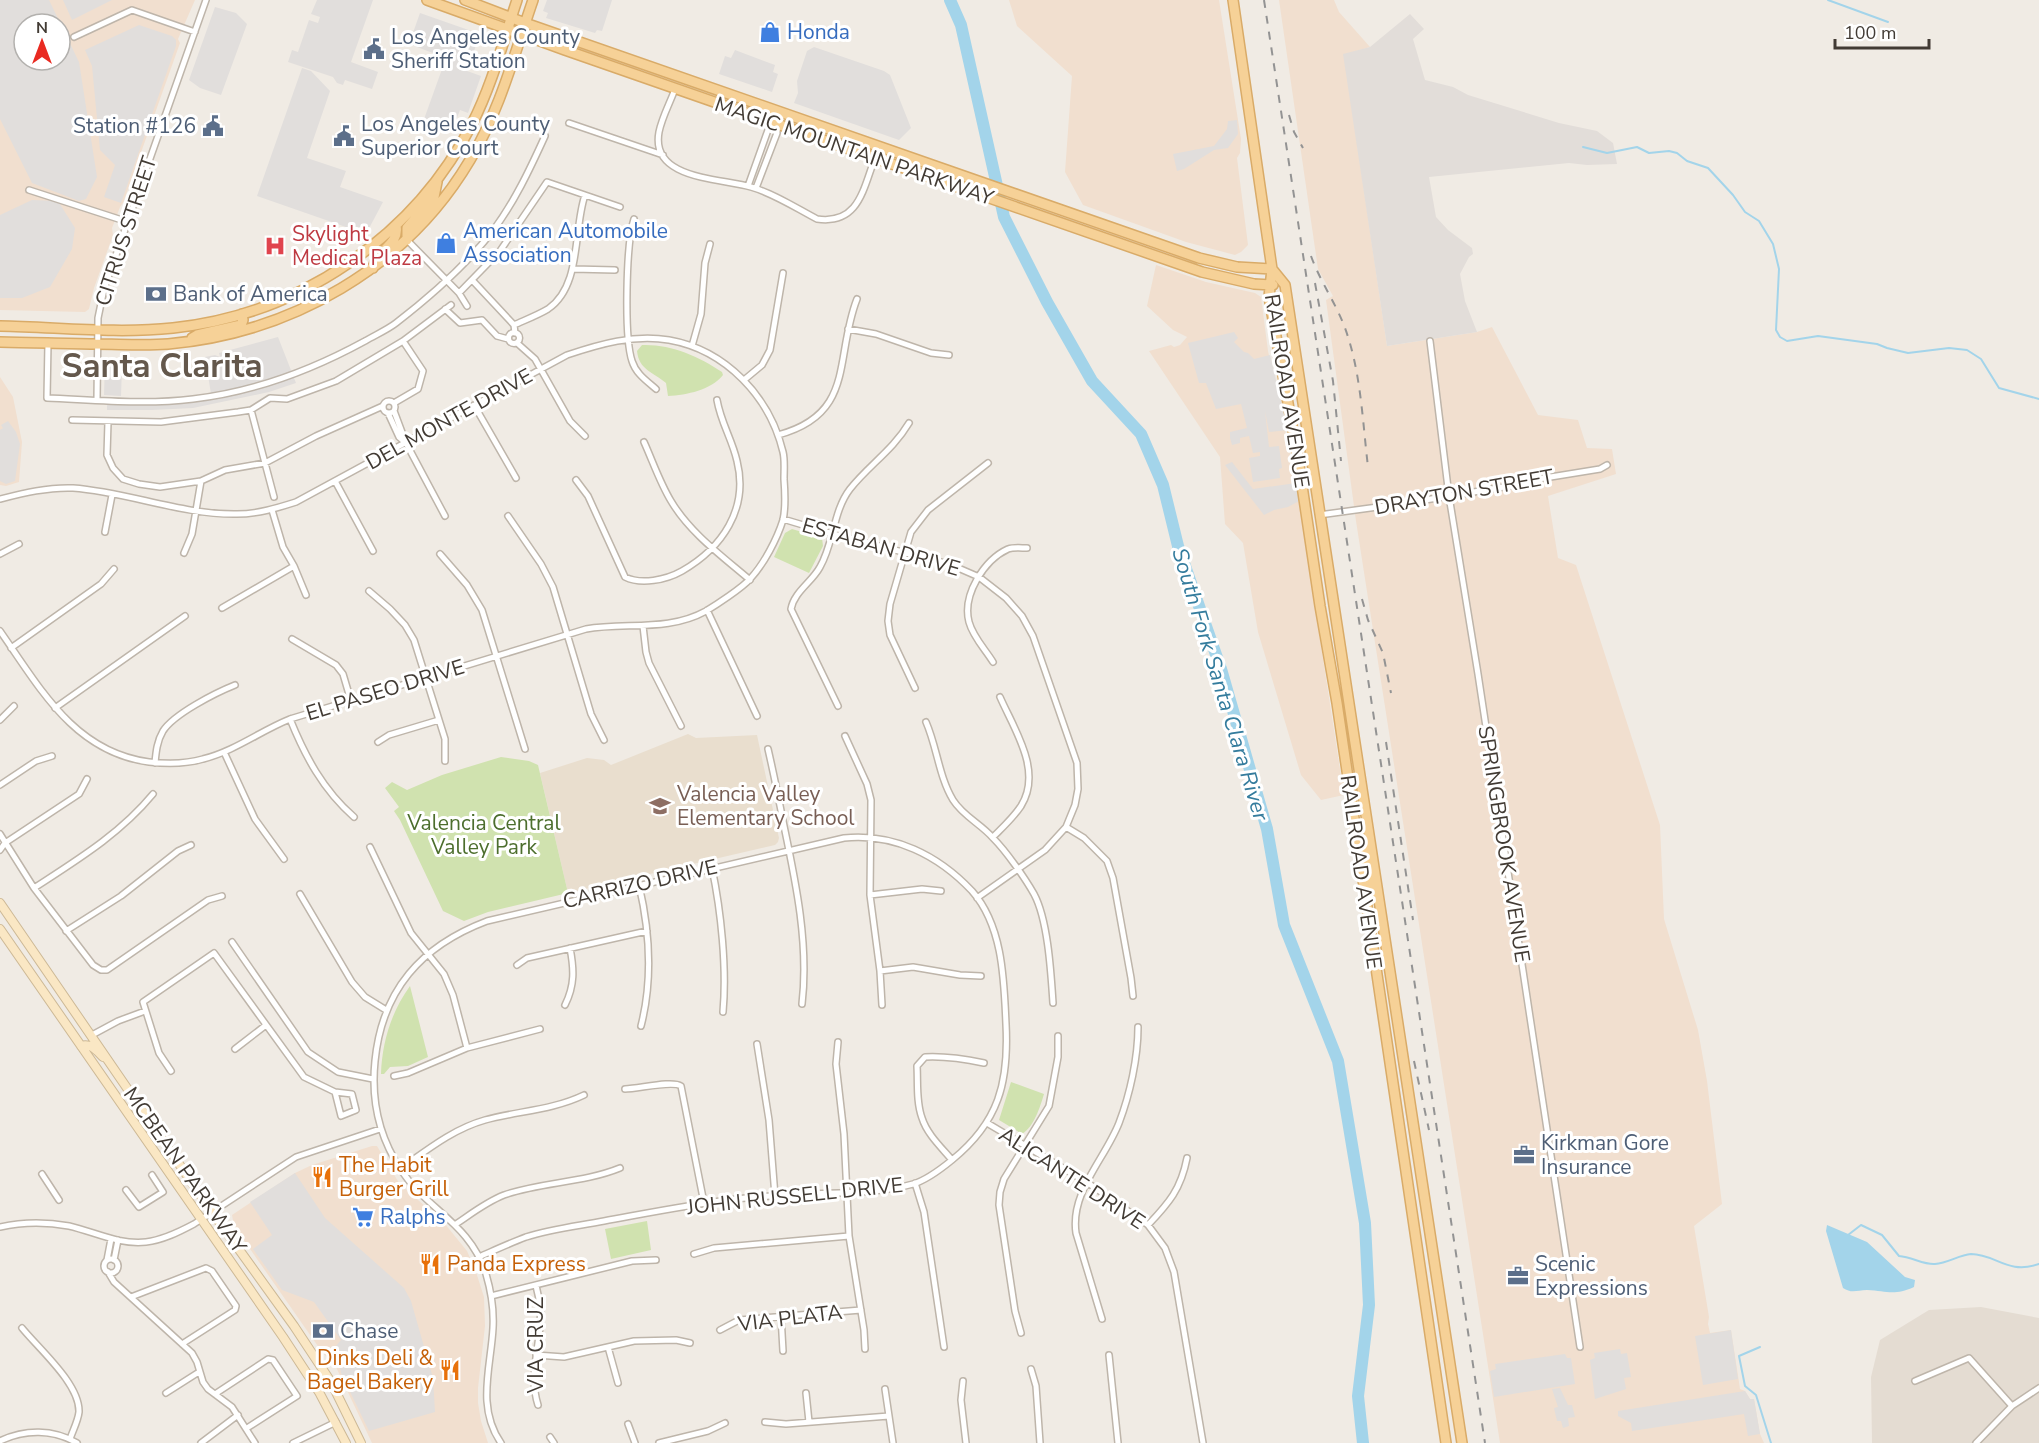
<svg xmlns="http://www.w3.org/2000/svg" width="2039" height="1443" font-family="'Nunito Sans',sans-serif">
  <rect width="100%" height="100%" fill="#f0ebe4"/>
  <path fill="#e4dcd2" d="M1981 1307 2039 1318V1443H1872L1871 1377 1880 1340 1929 1310Z"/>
  <path fill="#f1dfcf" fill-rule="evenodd" d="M0 0H195L178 39 180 43 123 203 120 207 112 228 113 235 94 288 89 309 85 312 0 310ZM24 24H60V60H24Z
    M1009 0H1219L1241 139 1240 153 1237 158 1248 245 1241 252 1235 255 1186 242 1083 205 1065 172 1072 76 1017 26Z
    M1279 0H1334L1339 12 1370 47 1344 55 1387 346 1477 332 1492 327 1538 415 1578 420 1587 448 1612 449 1616 474 1548 496 1558 558 1576 565 1660 825 1664 919 1698 1030 1707 1081 1722 1204 1694 1226 1709 1317 1708 1324 1710 1333 1731 1330 1740 1389 1745 1391 1750 1399H1754L1760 1434 1764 1443H1500L1356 521 1326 300 1333 296 1318 269Z
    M1156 265 1206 282 1255 293 1261 297 1268 351 1295 477 1344 795 1321 800 1301 775 1258 632 1243 543 1225 524 1220 457 1149 351 1171 345 1174 347 1180 345 1187 337 1173 330 1147 306Z
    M0 377 13 397 22 442 19 482 6 486 0 485Z
    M372 1146H377L399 1183 445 1224 467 1251 476 1272 484 1297 485 1326 478 1388V1403L481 1421 488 1443H372L336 1367 322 1352 234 1226 232 1215 295 1173 312 1165Z"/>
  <path fill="#e2ddd9" d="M1410 14 1424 29 1413 39 1425 80 1453 87 1468 95 1559 123 1597 131 1613 143 1617 164 1587 165 1569 163 1429 177 1436 217 1448 230 1472 248 1473 254 1469 257 1460 274 1465 301 1477 332 1387 346 1343 54 1370 47Z"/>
  <path fill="#e9dece" d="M688 734 696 738 757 735 779 838 778 842 775 845 568 893 540 773 587 758 604 760 611 765Z"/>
  <path fill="#d0e2af" d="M642 345C671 344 698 356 722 372L723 375C711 390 687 395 668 396L666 383C653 372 639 370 637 351Z
    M792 529 822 538 823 546 809 573 774 557 785 533Z
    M501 757 529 761 538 765 568 893 488 912 464 921 443 911 400 820 394 811 399 807 385 788 392 782 407 790 442 775Z
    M410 986 428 1057 408 1066 390 1067 384 1074H381C382 1043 391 1012 410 986Z
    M1011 1082 1044 1094C1040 1107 1034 1127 1022 1134L999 1120Z
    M647 1221 651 1250 611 1259 605 1229Z"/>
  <path fill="#e1dedc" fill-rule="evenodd" d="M0 0H49L79 62 97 177 86 199 79 201 32 183 0 119ZM24 24H60V60H24Z
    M63 0H112L72 20Z
    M317 0H373L351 62 378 72 372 89 345 80 343 85 337 83 333 77 288 62 292 50 298 52 309 20 318 23 320 17 311 14Z
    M547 0H612L602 31 597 30 595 33 546 18 548 13 543 11Z
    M215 7 236 13 247 24 221 95 200 88 189 80Z
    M420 13 480 34 467 71 481 76 468 113 460 110 455 123 446 128 423 122 446 58 409 44Z
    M139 25 172 36 176 40V46L121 203 104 197 115 165 100 150 92 66 85 50Z
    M814 47 884 71 890 75 911 128 899 140 794 103 798 93 797 81 807 51Z
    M735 50 775 65 773 72 778 74 772 92 719 74 725 56 731 58Z
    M302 68 311 71 330 91 307 158 346 171 340 187 383 202 366 234 257 196Z
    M1237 120 1238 134 1228 148 1214 150 1184 169 1177 171 1173 154 1214 146 1227 129 1228 121Z
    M32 200 58 201 75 228 72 249 50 287 22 298H0V215Z
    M1234 332 1238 338 1234 342 1244 352 1248 353 1254 359 1270 355 1288 430 1269 432 1265 411 1269 447 1279 446 1282 468 1279 469 1280 478 1253 482 1249 458 1260 456V452L1253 453 1249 436 1240 438V443L1232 445 1230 438V432L1247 428 1241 404 1216 409 1206 383H1199L1188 343Z
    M278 337 296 383 269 392 193 408 152 410H107V401H150L211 394 205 357 215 355 220 357 219 353Z
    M105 360H117V366L122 367 121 396 104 395Z
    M8 421 16 432 20 444 15 481 6 484 0 481V430L3 428 1 425Z
    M1232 462 1253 489 1296 483 1299 501 1288 507 1274 510 1264 515 1225 465Z
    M295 1173 325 1218 404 1288 411 1301 433 1378 435 1412 369 1431 341 1373 336 1346 341 1340 314 1302 282 1290 253 1249 272 1235 250 1202Z
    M1731 1330 1738 1379 1703 1385 1695 1336Z
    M1620 1349 1621 1354 1627 1353 1631 1377 1624 1378 1626 1389 1595 1399 1590 1360 1595 1358 1594 1353Z
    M1565 1354 1567 1358H1571L1575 1384 1494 1397 1490 1371 1496 1369 1495 1364Z
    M1560 1388 1568 1405H1572L1575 1417 1568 1418 1569 1426 1563 1428 1561 1421H1557L1554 1408 1558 1407 1552 1389Z
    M1745 1391 1750 1399H1754L1760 1434 1748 1436 1744 1414 1632 1431 1631 1423 1618 1416V1411Z"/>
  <path fill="#a3d4ea" d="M1827 1225 1867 1242 1905 1277 1915 1280 1914 1287C1894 1296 1887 1291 1867 1290 1857 1290 1852 1294 1843 1288L1826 1231Z"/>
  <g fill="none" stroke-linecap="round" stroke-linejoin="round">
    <path stroke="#a3d4ea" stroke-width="2" d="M1828 0 1888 22
      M1583 147 1607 153 1637 147 1649 153 1669 151 1677 153 1687 161 1708 168 1733 195 1745 212 1759 221 1773 244 1779 269 1776 330 1780 337 1787 341 1818 336 1877 344 1887 348 1908 353 1949 348 1967 350 1981 359 1999 388 2039 399
      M1848 1235 1861 1225 1882 1235 1899 1256C1912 1257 1924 1265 1935 1264 1948 1263 1959 1255 1971 1254 1996 1254 2007 1275 2039 1264
      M1760 1347 1739 1356 1745 1386 1756 1395 1771 1443"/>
    <path stroke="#a3d4ea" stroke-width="12" d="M950 0 961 25 1004 217 1047 302 1092 381 1141 434 1163 485 1178 546 1221 669 1267 829 1284 925 1338 1061 1365 1223 1369 1305 1358 1396 1363 1443"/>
    <defs>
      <path id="minor" d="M74 37 132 10 195 32
        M675 89C670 103 662 117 659 132 650 180 721 178 751 187 773 193 796 208 817 219 859 225 863 189 875 158
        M569 123 663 155
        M748 186 768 130 774 123 777 133 756 188
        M29 190 128 222
        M634 219C626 243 624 337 632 361 636 374 647 381 656 389
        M407 240 459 293 467 306
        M573 269 615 270
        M473 281 514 325 515 333
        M459 293 500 251 547 182 620 207
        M445 309 460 323 482 320 497 336 508 339
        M514 325C525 320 538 315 548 309 582 286 573 230 585 195
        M848 329 876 334 931 353 949 355
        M508.5 338a5.5 5.5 0 1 1 11 0a5.5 5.5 0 1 1-11 0Z
        M1430 341 1449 496 1478 674 1580 1347
        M48 343 47 398C95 400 145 405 193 399 253 392 312 370 365 341 375 335 387 330 396 323 431 296 465 266 492 232 514 203 530 169 545 136
        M517 343 535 359 570 421 585 436
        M692 346 701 314 705 263 710 244
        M744 380 762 365 770 350 783 273
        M97 400 98 318 104 289 206 0
        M383 407a6 6 0 1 1 12 0a6 6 0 1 1-12 0Z
        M394 403 418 389 423 371 403 341
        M474 405 516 478
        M251 410 274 497
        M394 411 406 443 445 516
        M388 413 399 437 406 443
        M72 420 161 422 238 412 251 410 270 398 287 399 336 381 403 341 451 305
        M108 422 107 455 113 468 123 479 139 484 160 487 201 481 225 470 265 463 316 436 383 406
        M778 435C856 414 834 358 857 299
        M644 442C653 462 660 483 671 501 690 533 722 556 750 580
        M576 480 588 496 625 577C641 585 666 580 682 571 722 548 749 509 737 461 732 439 721 423 717 400
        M335 481 373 551
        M0 499C24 493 48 487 73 488 128 492 182 515 237 514 258 514 277 508 296 502L567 355C600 344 634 334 669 340 726 350 770 397 783 452 785 460 784 470 784 479 785 492 786 507 783 520 777 539 764 564 750 579 742 588 716 605 706 611 668 632 626 622 586 629L290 719C260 731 235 751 203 759 186 764 167 764 149 762 74 752 40 688 0 631
        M272 510 283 547 294 566
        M1319 515 1407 503 1522 484 1532 480 1600 469 1607 465
        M508 516 541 564 553 587 591 714 604 740
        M783 519 833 534 949 564 979 577 1006 598 1022 616 1033 636 1077 763 1078 789 1075 805 1066 827 1045 850 977 898
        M105 532 112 495
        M184 553 192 534 201 481
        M0 554 19 544
        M440 554 467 585 482 610 525 749
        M369 591 390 609 405 625 414 640 445 739V761
        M222 608 294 566 306 595
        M707 610 757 716
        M643 626 646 652 649 663 681 726
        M292 639 336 665 343 674 351 701
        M11 648 101 584 114 569
        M993 662C985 649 973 637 969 622 962 595 984 560 1008 549 1014 547 1021 548 1027 548
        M915 688 890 635 888 621 890 604 911 532 928 510 988 463
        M838 706 791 609C794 592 812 582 820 567 834 543 833 511 850 489 869 465 893 450 909 423
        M55 708 185 616
        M290 719C305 756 323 790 354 817
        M0 720 14 706
        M926 722C937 747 939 777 953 800 963 816 981 824 993 838 1006 851 1025 878 1034 894 1048 920 1051 973 1053 1003
        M845 736 867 784 871 800 870 895 880 971 882 1005
        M378 742 389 735 439 720
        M768 749C774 775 779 800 784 826 796 883 809 945 802 1004
        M224 752 255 819 284 859
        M155 763C156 752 157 741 163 731 174 714 215 693 235 685
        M0 785 36 761 52 756
        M1066 827 1084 838 1107 861 1113 878 1131 978 1133 996
        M0 834 34 888 93 965 101 970H107L208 900 222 896
        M993 837C1003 827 1013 818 1021 806 1043 771 1014 729 1000 697
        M370 847 411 933 444 974 453 995 467 1048
        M0 850 5 843 79 794 87 779
        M712 868C721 911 727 968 723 1012
        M639 885C650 932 653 979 641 1026
        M34 888C77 860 120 834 153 794
        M300 894 352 982 365 997 386 1010
        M870 895 922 889 941 891
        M66 931 121 896 178 851 191 845
        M232 942 308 1052 338 1072 373 1079
        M517 965 527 958 647 931
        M880 971 913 967 960 975 981 976
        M565 1005C575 985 574 969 570 948
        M92 1035 118 1021 145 1011
        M838 1042 836 1064 844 1134 849 1236 864 1330 865 1349
        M757 1044 769 1120 775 1196
        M235 1049 266 1025
        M171 1071 159 1053 143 1002 214 953 304 1077 335 1092 352 1094 356 1110 341 1116 335 1092
        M394 1076 408 1073 467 1048 540 1029
        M625 1089C638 1089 672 1080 681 1086L704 1203
        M987 1123 1088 1183 1148 1225 1165 1248 1174 1272 1203 1443
        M952 1160C941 1147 927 1134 922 1118 916 1102 918 1083 917 1066L925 1057C944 1056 965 1059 984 1063
        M400 1169C427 1150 453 1129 485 1120 518 1111 553 1110 584 1095
        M42 1174 59 1200
        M915 1183 924 1212 944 1347
        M126 1190 139 1207 163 1192 152 1175
        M456 1224C471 1214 486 1202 504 1195 541 1182 583 1183 620 1168
        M1148 1225C1169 1203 1181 1189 1187 1158
        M0 1227C22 1222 47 1222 69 1226 95 1232 119 1245 146 1242 163 1240 179 1232 194 1224L296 1157 380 1129
        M694 1254 714 1248 849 1236
        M479 1257C495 1250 510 1243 526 1237 551 1229 578 1226 604 1221 648 1213 692 1204 737 1199 771 1195 805 1194 839 1193 864 1192 888 1191 913 1184 927 1180 941 1169 952 1160 999 1122 1009 1082 1006 1024 1004 980 1003 926 972 891 938 855 894 833 844 838L487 921C421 946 382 990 375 1061 371 1100 379 1137 401 1170 427 1210 470 1223 486 1274 491 1291 494 1310 493 1328 491 1367 476 1407 501 1443
        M104 1266a7 7 0 1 1 14 0a7 7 0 1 1-14 0Z
        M107 1260 111 1239
        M114 1260 118 1240
        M108 1272 114 1282 192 1353 197 1362 203 1382 208 1389 232 1407 255 1443
        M536 1285C537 1291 539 1298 540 1304 544 1338 527 1371 538 1405
        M491 1296 632 1261 656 1260
        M131 1297 206 1268 212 1271 236 1306 235 1310 182 1344
        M781 1316 783 1351
        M1102 1319 1076 1233C1070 1192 1105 1159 1119 1123 1130 1094 1138 1058 1138 1027
        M22 1328C39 1349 80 1384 79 1412 78 1421 73 1430 70 1439
        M720 1330 739 1320 861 1310
        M1021 1333 1015 1311 999 1205 1000 1192 1004 1179 1049 1106 1058 1057V1036
        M608 1347 618 1383
        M536 1355 564 1357 634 1341 676 1340 690 1343
        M1109 1355 1118 1443
        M1031 1369 1036 1386 1040 1443
        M963 1381 961 1400 966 1443
        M1915 1381 1969 1358 2012 1406
        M885 1389 893 1443
        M166 1393 199 1372
        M806 1393 809 1422
        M215 1394 268 1359 273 1360 297 1396 247 1428
        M765 1422 786 1424 889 1416
        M628 1424 635 1443
        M550 1437 554 1443
        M0 1441C25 1429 53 1429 77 1443
        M201 1443 238 1415
        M293 1443 336 1422
        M659 1443 708 1431 725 1423
        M1976 1443 2012 1406 2039 1388"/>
      <path id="secondary" d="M0 903 212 1212 294 1326 331 1382 361 1443
        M0 929 283 1337 319 1392 346 1443
        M81 1046C91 1043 96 1050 103 1057"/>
      <path id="primary" d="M427 0 565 50 1202 272 1254 284 1273 285
        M465 0 525 23 1199 258 1237 267 1272 269
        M1233 0 1272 269 1269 297 1298 459 1320 606 1337 703 1446 1443
        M407 240V228L434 197 437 182
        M373 268C376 250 400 245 396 226
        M1272 269 1285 285 1462 1443
        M0 326C57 327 116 334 173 328 299 315 414 237 472 124 492 85 503 42 517 0
        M192 338 197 335 241 325 243 320 242 314
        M0 342C32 343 64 343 95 344 119 344 144 346 168 344 291 333 406 268 470 160 500 110 514 55 533 0
        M1356 842C1376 853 1362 886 1379 901"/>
    </defs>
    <use href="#minor" stroke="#beb5aa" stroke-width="8"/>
    <use href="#secondary" stroke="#cdb996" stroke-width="10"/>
    <use href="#primary" stroke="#d9ab68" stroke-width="12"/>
    <use href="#minor" stroke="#fff" stroke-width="5"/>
    <use href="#secondary" stroke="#fae7c4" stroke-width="8"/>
    <use href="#primary" stroke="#f6d197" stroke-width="9"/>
    <path stroke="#939393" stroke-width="2" stroke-dasharray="8 8" stroke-linecap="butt" d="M1264 0 1485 1443
      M1289 115 1294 132 1303 148
      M1311 256C1321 284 1340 309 1348 337 1361 377 1363 425 1368 467
      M1315 283 1333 381 1341 461
      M1362 599 1368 620 1383 653 1391 693
      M1386 742 1413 920
      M1414 1061 1429 1130"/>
  </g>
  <defs>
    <symbol id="shop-bare" viewBox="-9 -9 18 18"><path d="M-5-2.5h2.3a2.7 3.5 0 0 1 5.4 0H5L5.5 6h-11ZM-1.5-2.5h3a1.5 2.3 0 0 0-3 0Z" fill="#3f7fe0" stroke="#fff" stroke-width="2.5" paint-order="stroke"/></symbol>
    <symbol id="civic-bare" viewBox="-9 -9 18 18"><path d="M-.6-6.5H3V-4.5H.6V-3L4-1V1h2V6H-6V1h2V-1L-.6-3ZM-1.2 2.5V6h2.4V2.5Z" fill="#5c6f8a" stroke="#fff" stroke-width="2.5" paint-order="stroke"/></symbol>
    <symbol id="hospital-bare" viewBox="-9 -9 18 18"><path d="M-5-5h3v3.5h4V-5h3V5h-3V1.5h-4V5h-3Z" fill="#e0444e" stroke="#fff" stroke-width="2.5" paint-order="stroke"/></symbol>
    <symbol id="bank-bare" viewBox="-9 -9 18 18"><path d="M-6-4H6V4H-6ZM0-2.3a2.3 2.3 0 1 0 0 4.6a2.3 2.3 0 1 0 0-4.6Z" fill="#5c6f8a" stroke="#fff" stroke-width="2.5" paint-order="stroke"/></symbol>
    <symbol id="school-bare" viewBox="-9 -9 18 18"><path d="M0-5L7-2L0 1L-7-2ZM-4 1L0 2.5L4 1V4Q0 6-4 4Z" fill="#8d6e63" stroke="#fff" stroke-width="2.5" paint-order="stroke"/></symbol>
    <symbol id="office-bare" viewBox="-9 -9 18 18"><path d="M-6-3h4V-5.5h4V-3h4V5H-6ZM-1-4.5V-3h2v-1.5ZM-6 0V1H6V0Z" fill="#5c6f8a" stroke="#fff" stroke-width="2.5" paint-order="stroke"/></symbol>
    <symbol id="restaurant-bare" viewBox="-9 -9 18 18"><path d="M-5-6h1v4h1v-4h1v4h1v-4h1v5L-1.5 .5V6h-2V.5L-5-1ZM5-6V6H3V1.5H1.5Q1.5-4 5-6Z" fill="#e8710a" stroke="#fff" stroke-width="2.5" paint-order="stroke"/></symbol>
    <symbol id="supermarket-bare" viewBox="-9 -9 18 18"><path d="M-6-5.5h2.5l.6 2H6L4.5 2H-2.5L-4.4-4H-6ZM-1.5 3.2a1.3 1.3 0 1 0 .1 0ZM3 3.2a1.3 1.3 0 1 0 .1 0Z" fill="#3f7fe0" stroke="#fff" stroke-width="2.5" paint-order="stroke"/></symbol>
  </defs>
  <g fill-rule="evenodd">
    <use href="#shop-bare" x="755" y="17" width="30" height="30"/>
    <use href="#civic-bare" x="359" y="34" width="30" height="30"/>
    <use href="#civic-bare" x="198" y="111" width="30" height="30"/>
    <use href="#civic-bare" x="329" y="121" width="30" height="30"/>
    <use href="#shop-bare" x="431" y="228" width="30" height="30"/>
    <use href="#hospital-bare" x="260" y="231" width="30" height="30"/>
    <use href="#bank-bare" x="141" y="279" width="30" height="30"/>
    <use href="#school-bare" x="645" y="791" width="30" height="30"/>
    <use href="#office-bare" x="1509" y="1140" width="30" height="30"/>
    <use href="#restaurant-bare" x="307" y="1162" width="30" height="30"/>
    <use href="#supermarket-bare" x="348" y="1202" width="30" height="30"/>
    <use href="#restaurant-bare" x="415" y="1249" width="30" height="30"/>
    <use href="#office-bare" x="1503" y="1261" width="30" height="30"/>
    <use href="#bank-bare" x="308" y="1316" width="30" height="30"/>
    <use href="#restaurant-bare" x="435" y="1355" width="30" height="30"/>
  </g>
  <g text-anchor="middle" stroke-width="6" stroke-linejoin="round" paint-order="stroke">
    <g font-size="21" fill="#366cbe" stroke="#fff" text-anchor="start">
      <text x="787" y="39">Honda</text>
      <text x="463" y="238">American Automobile<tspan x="463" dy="24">Association</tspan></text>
      <text x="380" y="1224">Ralphs</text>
    </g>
    <g font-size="21" fill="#4e5e75" stroke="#fff" text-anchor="start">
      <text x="391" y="44">Los Angeles County<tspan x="391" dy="24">Sheriff Station</tspan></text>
      <text x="361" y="131">Los Angeles County<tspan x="361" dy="24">Superior Court</tspan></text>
      <text x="196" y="133" text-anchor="end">Station #126</text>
      <text x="173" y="301">Bank of America</text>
      <text x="1541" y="1150">Kirkman Gore<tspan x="1541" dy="24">Insurance</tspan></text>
      <text x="1535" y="1271">Scenic<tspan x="1535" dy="24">Expressions</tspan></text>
      <text x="340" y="1338">Chase</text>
    </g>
    <g font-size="21" fill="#423b34" stroke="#fff">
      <text transform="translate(854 151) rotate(19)" y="7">MAGIC MOUNTAIN PARKWAY</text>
      <text transform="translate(126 231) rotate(-72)" y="7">CITRUS STREET</text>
      <text transform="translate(1287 391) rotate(81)" y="7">RAILROAD AVENUE</text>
      <text transform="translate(449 419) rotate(-29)" y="7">DEL MONTE DRIVE</text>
      <text transform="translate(1464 492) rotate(-10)" y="7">DRAYTON STREET</text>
      <text transform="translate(881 547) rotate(16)" y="7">ESTABAN DRIVE</text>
      <text transform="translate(385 690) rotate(-17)" y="7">EL PASEO DRIVE</text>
      <text transform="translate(1504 844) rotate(81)" y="7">SPRINGBROOK AVENUE</text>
      <text transform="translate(1361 872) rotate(82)" y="7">RAILROAD AVENUE</text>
      <text transform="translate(640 884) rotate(-13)" y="7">CARRIZO DRIVE</text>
      <text transform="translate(185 1170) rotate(55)" y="7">MCBEAN PARKWAY</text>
      <text transform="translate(1072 1178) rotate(33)" y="7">ALICANTE DRIVE</text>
      <text transform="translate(795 1196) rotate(-6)" y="7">JOHN RUSSELL DRIVE</text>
      <text transform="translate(790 1318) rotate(-7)" y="7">VIA PLATA</text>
      <text transform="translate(536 1345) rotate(-90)" y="7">VIA CRUZ</text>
    </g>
    <g font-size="21" fill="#be3a42" stroke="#fff" text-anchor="start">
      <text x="292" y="241">Skylight<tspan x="292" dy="24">Medical Plaza</tspan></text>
    </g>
    <g font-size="21" fill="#785e54" stroke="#fff" text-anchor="start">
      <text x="677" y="801">Valencia Valley<tspan x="677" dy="24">Elementary School</tspan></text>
    </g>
    <g font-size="21" fill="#4c6e2d" stroke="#fff">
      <text x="484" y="830">Valencia Central<tspan x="484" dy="24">Valley Park</tspan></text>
    </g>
    <g font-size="21" fill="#c56008" stroke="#fff" text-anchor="start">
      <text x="339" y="1172">The Habit<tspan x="339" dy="24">Burger Grill</tspan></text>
      <text x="447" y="1271">Panda Express</text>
      <text x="433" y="1365" text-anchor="end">Dinks Deli &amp;<tspan x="433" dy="24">Bagel Bakery</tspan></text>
    </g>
    <g font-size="22" font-style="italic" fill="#347c9d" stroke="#fff">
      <text transform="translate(1221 684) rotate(73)" y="8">South Fork Santa Clara River</text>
    </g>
    <g font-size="33" font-weight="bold" fill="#64584c" stroke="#fff">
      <text x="162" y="377">Santa Clarita</text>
    </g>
  </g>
  <g transform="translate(42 42)"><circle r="28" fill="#ffffff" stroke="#b3b1ae" stroke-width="1.5"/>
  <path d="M0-4.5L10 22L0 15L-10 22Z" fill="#e92a21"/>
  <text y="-9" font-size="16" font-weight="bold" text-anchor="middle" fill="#423b34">N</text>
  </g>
  <path d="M1835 39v9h94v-9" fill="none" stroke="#423b34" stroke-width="3"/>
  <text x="1844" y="39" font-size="18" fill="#423b34" stroke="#ffffff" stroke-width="4.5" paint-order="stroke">100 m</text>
</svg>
